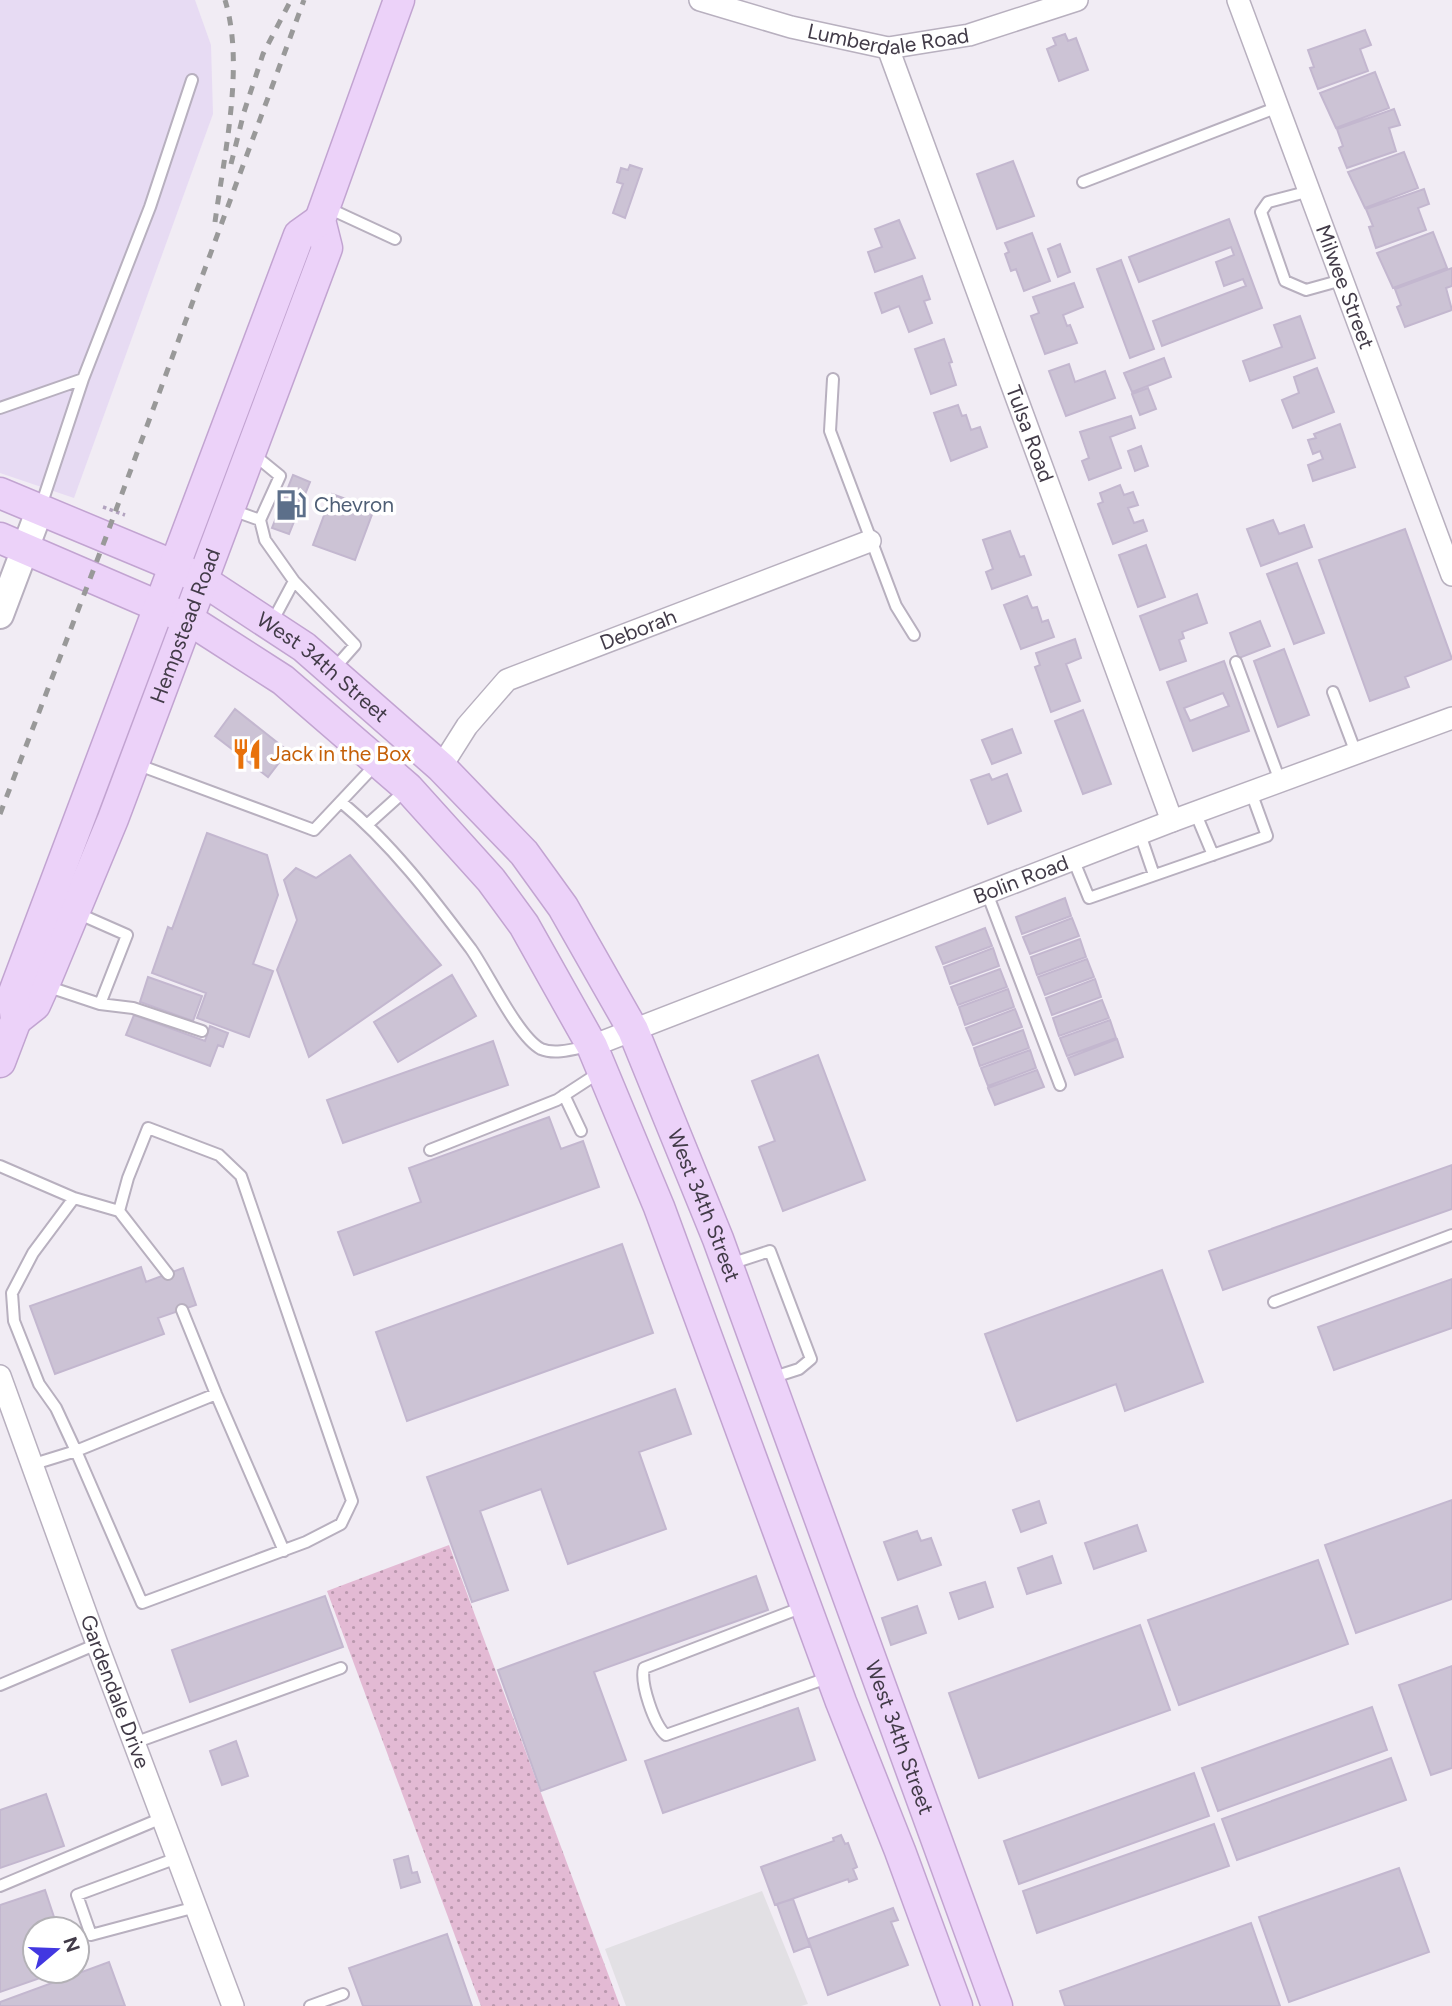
<svg xmlns="http://www.w3.org/2000/svg" width="1452" height="2006" font-family="Figtree,sans-serif">
  <defs>
    <pattern id="grass-dots" width="8" height="8" patternUnits="userSpaceOnUse" patternTransform="scale(1.75)"><rect width="8" height="8" fill="#e3bad4"/><path d="M2 2h.1M6 6h.1" fill="none" stroke="#ba98ae" stroke-width="1.8" stroke-linecap="round"/></pattern>
  </defs>
  <rect width="100%" height="100%" fill="#f1ecf4"/>
  <path fill="#e7dbf3" d="M0 0H195L211 45 213 114 74 498 0 473Z"/>
  <path fill="url(#grass-dots)" d="M449 1545 620 2006H481L327 1591Z"/>
  <path fill="#e2e0e4" d="M762 1891 808 2004 801 2006H626L605 1949Z"/>
  <path fill="#ccc3d5" stroke="#c3b7cf" stroke-width="2" fill-rule="evenodd" d="M1365 30 1371 45 1360 49 1368 71 1318 89 1310 68 1314 67 1308 50Z
    M1065 34 1068 41 1076 38 1088 70 1059 81 1047 49 1056 45 1053 38Z
    M1375 72 1389 108 1336 128 1320 93Z
    M1394 109 1400 125 1389 128 1396 151 1347 168 1339 148 1343 146 1337 129Z
    M1404 152 1418 188 1365 208 1348 172Z
    M1013 161 1034 216 997 229 977 174Z
    M630 165 642 169 625 218 613 213 623 184 617 182 621 168 628 170Z
    M1424 189 1429 204 1418 208 1426 230 1376 248 1369 227 1373 226 1366 209Z
    M1229 219 1262 308 1162 346 1153 321 1246 286 1243 279 1224 286 1216 262 1234 255 1231 247 1139 282 1129 257Z
    M899 220 915 258 875 272 868 252 882 247 875 229Z
    M1433 232 1447 268 1393 288 1377 253Z
    M1032 233 1050 281 1024 291 1016 269 1011 271 1005 254 1009 252 1005 243Z
    M1060 244 1070 272 1058 277 1048 249Z
    M1121 260 1154 349 1130 358 1097 269Z
    M1452 268V286L1446 288 1452 310 1405 327 1397 307 1401 305 1395 289Z
    M922 276 930 299 924 301 932 323 909 332 899 306 882 313 875 293Z
    M1074 283 1083 307 1063 315 1067 326 1070 325 1077 343 1045 354 1031 316 1039 313 1033 297Z
    M1300 316 1315 358 1250 381 1243 361 1282 347 1274 325Z
    M944 339 952 362 949 363 956 385 931 394 915 349Z
    M1164 358 1171 377 1132 392 1124 373Z
    M1069 364 1075 382 1105 371 1115 398 1066 416 1049 371Z
    M1317 368 1334 412 1293 428 1282 400 1299 393 1294 377Z
    M1148 388 1156 409 1140 415 1132 394Z
    M958 405 962 416 966 415 971 430 980 427 987 447 951 461 934 413Z
    M1131 416 1135 428 1110 437 1121 468 1089 480 1082 461 1089 458 1080 432Z
    M1340 424 1355 467 1313 481 1308 465 1323 459 1320 451 1313 454 1308 440 1316 438 1314 434Z
    M1141 446 1148 466 1135 471 1128 451Z
    M293 475 310 482 289 534 272 528Z
    M1120 485 1124 495 1133 492 1138 505 1128 508 1134 523 1143 520 1147 531 1113 544 1098 504 1103 502 1100 493Z
    M332 494 374 509 355 560 313 545Z
    M1273 520 1279 534 1304 525 1312 547 1261 566 1247 529Z
    M1405 529 1452 659 1405 677 1409 687 1370 701 1319 560Z
    M1010 531 1020 557 1024 556 1031 575 992 589 986 572 993 569 983 540Z
    M1146 545 1165 597 1138 607 1119 555Z
    M1297 563 1324 633 1294 644 1267 574Z
    M1197 594 1207 623 1182 632 1184 638 1179 640 1186 661 1160 670 1140 616Z
    M1027 596 1032 608 1037 607 1042 622 1048 620 1054 637 1021 649 1004 605Z
    M1260 621 1270 646 1239 658 1230 633Z
    M1075 639 1081 658 1066 664 1080 701 1051 712 1035 667 1040 665 1036 653Z
    M1284 649 1309 715 1278 727 1254 661Z
    M1224 661 1249 731 1193 751 1167 682ZM1223 693 1229 706 1190 721 1184 708Z
    M235 709 288 751 268 777 215 736Z
    M1083 710 1111 784 1083 794 1055 721Z
    M1012 729 1021 753 992 764 982 740Z
    M989 774 992 780 1007 774 1021 811 988 824 971 780Z
    M207 833 267 855 278 895 253 964 273 971 249 1037 197 1018 206 993 152 973 168 927 172 929Z
    M350 855 441 965 309 1057 277 970 297 920 284 880 296 868 316 878Z
    M1065 898 1071 916 1022 934 1016 917Z
    M1072 918 1079 936 1030 954 1023 937Z
    M985 928 992 946 943 964 936 947Z
    M1080 939 1086 957 1037 975 1031 957Z
    M993 948 999 966 950 984 944 967Z
    M1087 959 1094 977 1045 995 1038 977Z
    M1000 969 1007 987 958 1005 951 987Z
    M452 975 476 1016 398 1062 374 1022Z
    M148 977 202 996 193 1021 140 1002Z
    M1095 979 1101 997 1052 1015 1046 998Z
    M1008 989 1014 1007 965 1025 959 1007Z
    M1102 1000 1109 1018 1059 1036 1053 1018Z
    M1015 1009 1022 1027 973 1045 966 1028Z
    M134 1015 205 1041 210 1026 228 1033 223 1047 218 1045 210 1066 126 1035Z
    M1110 1020 1116 1038 1067 1056 1060 1038Z
    M1023 1030 1029 1048 980 1066 974 1048Z
    M1117 1039 1123 1057 1075 1075 1068 1058Z
    M493 1041 508 1085 343 1143 327 1100Z
    M1030 1050 1036 1068 988 1086 981 1068Z
    M818 1055 865 1180 783 1211 759 1147 775 1141 752 1081Z
    M1037 1070 1044 1087 995 1105 988 1088Z
    M549 1117 561 1149 583 1141 599 1187 354 1275 338 1232 421 1202 409 1168Z
    M1452 1165V1209L1223 1290 1209 1251Z
    M622 1244 653 1333 407 1421 376 1332Z
    M141 1267 146 1282 183 1268 196 1305 158 1318 164 1334 55 1374 30 1306Z
    M1162 1270 1203 1382 1125 1411 1116 1384 1017 1421 985 1334Z
    M1452 1279V1328L1334 1370 1318 1327Z
    M675 1389 691 1434 639 1452 666 1529 568 1564 541 1489 480 1511 508 1590 472 1602 427 1477Z
    M1452 1500V1599L1356 1633 1325 1545Z
    M1039 1501 1046 1523 1021 1532 1013 1510Z
    M1137 1525 1146 1551 1094 1569 1085 1543Z
    M917 1531 921 1541 931 1538 941 1565 898 1580 884 1542Z
    M1052 1556 1061 1583 1027 1594 1018 1568Z
    M1318 1560 1348 1644 1179 1705 1148 1620Z
    M756 1576 768 1610 594 1672 626 1760 541 1791 498 1670Z
    M985 1582 993 1607 959 1619 950 1593Z
    M325 1596 343 1647 190 1702 172 1650Z
    M917 1606 926 1633 891 1645 882 1618Z
    M1140 1625 1170 1710 979 1778 949 1693Z
    M1452 1666V1768L1431 1775 1399 1685Z
    M1372 1707 1387 1750 1218 1811 1202 1768Z
    M798 1708 815 1760 663 1813 645 1761Z
    M236 1741 248 1776 222 1785 210 1751Z
    M1391 1758 1406 1800 1237 1860 1222 1819Z
    M1194 1773 1209 1816 1019 1884 1004 1841Z
    M46 1794 64 1846 0 1868V1810Z
    M1214 1824 1229 1866 1037 1933 1023 1891Z
    M841 1835 845 1844 848 1843 857 1867 853 1869 857 1879 849 1882 848 1879 775 1905 761 1867 834 1841 833 1838Z
    M408 1856 412 1873 417 1872 420 1882 401 1888 394 1860Z
    M1399 1868 1429 1952 1289 2002 1259 1917Z
    M45 1890 58 1929H35V1971H60L0 1992V1905Z
    M793 1899 810 1946 794 1952 777 1904Z
    M893 1908 898 1920 891 1922 908 1965 828 1995 808 1939Z
    M1251 1923 1280 2006H1065L1060 1991Z
    M447 1934 472 2006H363L349 1968Z
    M109 1962 125 2006H0V2002Z"/>
  <g fill="none" stroke-linecap="round" stroke-linejoin="round">
    <defs>
      <path id="service" d="M1083 182 1278 107
        M1310 191 1268 202 1261 212 1285 281 1306 290 1342 280
        M328 208 395 239
        M833 379 830 431 896 606 914 635
        M0 408 83 379
        M40 509 83 379 150 207 192 80
        M232 510 260 520 280 476 253 454
        M260 520 265 540 294 581 271 624
        M294 581 355 645 332 671
        M1236 662 1280 781
        M1333 692 1356 753
        M136 764 314 830 377 763
        M341 802C391 843 432 897 471 949 488 973 518 1037 541 1049 555 1055 574 1049 588 1046
        M1195 812 1213 855
        M368 824 408 788
        M1140 834 1154 875
        M1073 859 1089 898 1267 836 1251 792
        M987 893 1060 1085
        M46 986 100 1004 127 935 77 913
        M100 1004 133 1008 202 1031
        M564 1095 581 1131
        M430 1150 557 1100 600 1072
        M0 1166 74 1198 33 1253 12 1293 14 1321 39 1384 56 1408 76 1451 34 1464
        M74 1198 119 1211 128 1178 148 1128 219 1155 241 1176 352 1501 341 1524 306 1542 142 1603 76 1451 216 1394
        M119 1211 168 1274
        M730 1264 770 1251 811 1359 799 1369 771 1378
        M1274 1302 1452 1235
        M182 1310 216 1394 284 1551
        M803 1607 644 1668C640 1683 654 1725 666 1735L830 1677
        M0 1685 97 1644
        M134 1743 341 1668
        M177 1858 77 1895 91 1935 196 1907
        M0 1886 162 1818
        M310 2006 343 1994"/>
      <g id="minor">
        <path id="s1" d="M700 0 791 27 888 48 969 35 1077 0"/>
        <path id="s2" d="M1238 0 1452 575"/>
        <path id="s3" d="M888 48 1172 821"/>
        <path id="s4" d="M441 767 467 726 507 680 870 541"/>
        <path id="s5" d="M592 1046 1172 821 1452 718"/>
        <path id="s6" d="M0 1376 97 1644 233 2006"/>
      </g>
      <path id="tertiary" d="M0 615 40 509"/>
      <g id="secondary">
        <path id="s7" d="M0 493 175 566 202 580 304 647 441 767 524 853 563 907 633 1030 718 1239 997 2006"/>
        <path d="M0 538 188 619 283 680 408 788 491 880 524 925 592 1046 659 1207 841 1702 900 1851 957 2006"/>
        <path id="s8" d="M16 1020 35 1005 44 985 113 819 327 248 320 220 399 0"/>
        <path d="M0 1062 16 1020 13 995 299 235 320 220"/>
      </g>
    </defs>
    <use href="#service" stroke="#b8b0bf" stroke-width="14"/>
    <use href="#minor" stroke="#b8b0bf" stroke-width="24"/>
    <use href="#tertiary" stroke="#b8b0bf" stroke-width="30"/>
    <use href="#secondary" stroke="#c2a4d1" stroke-width="33"/>
    <path stroke="#b2a3bf" stroke-width="3.5" stroke-dasharray="3.5 3.5" stroke-linecap="butt" d="M103 507 125 515"/>
    <use href="#service" stroke="#fff" stroke-width="10"/>
    <use href="#minor" stroke="#fff" stroke-width="21"/>
    <use href="#tertiary" stroke="#fff" stroke-width="26"/>
    <use href="#secondary" stroke="#ecd2f9" stroke-width="30"/>
    <path stroke="#999" stroke-width="5" stroke-dasharray="9 9" stroke-linecap="butt" d="M231 164 244 112 263 54 291 0
      M215 222C224 155 245 65 225 0
      M0 814 106 537 304 0"/>
  </g>
  <defs>
    <symbol id="fuel-bare" viewBox="-9 -9 18 18"><path d="M-5.5-6h7V0h2V4h1.3V-2.5L3-4.5l.8-.8L6-3V5H2.5V1h-1V6h-7ZM-4.2-4.7v3.2H.2V-4.7Z" fill="#5c6f8a" stroke="#fff" stroke-width="2.5" paint-order="stroke"/></symbol>
    <symbol id="restaurant-bare" viewBox="-9 -9 18 18"><path d="M-5-6h1v4h1v-4h1v4h1v-4h1v5L-1.5 .5V6h-2V.5L-5-1ZM5-6V6H3V1.5H1.5Q1.5-4 5-6Z" fill="#e8710a" stroke="#fff" stroke-width="2.5" paint-order="stroke"/></symbol>
  </defs>
  <g fill-rule="evenodd">
    <use href="#fuel-bare" x="269" y="483" width="44" height="44"/>
    <use href="#restaurant-bare" x="225" y="732" width="44" height="44"/>
  </g>
  <g text-anchor="middle" stroke-width="7" stroke-linejoin="round" paint-order="stroke">
    <g font-size="21" fill="#423b48" stroke="#fff">
      <text dy="7" stroke="none"><textPath href="#s1" startOffset="194">Lumberdale Road</textPath></text>
      <text dy="7" stroke="none"><textPath href="#s2" startOffset="306">Milwee Street</textPath></text>
      <text dy="7" stroke="none"><textPath href="#s3" startOffset="411">Tulsa Road</textPath></text>
      <text dy="7" stroke="none"><textPath href="#s8" startOffset="432">Hempstead Road</textPath></text>
      <text dy="7" stroke="none"><textPath href="#s4" startOffset="250">Deborah</textPath></text>
      <text dy="7" stroke="none"><textPath href="#s7" startOffset="369">West 34th Street</textPath></text>
      <text dy="7" stroke="none"><textPath href="#s5" startOffset="460">Bolin Road</textPath></text>
      <text dy="7" stroke="none"><textPath href="#s7" startOffset="1041">West 34th Street</textPath></text>
      <text dy="7" stroke="none"><textPath href="#s6" startOffset="336">Gardendale Drive</textPath></text>
      <text dy="7" stroke="none"><textPath href="#s7" startOffset="1608">West 34th Street</textPath></text>
    </g>
    <g font-size="21" fill="#4e5e75" stroke="#fff" text-anchor="start">
      <text x="314" y="512">Chevron</text>
    </g>
    <g font-size="21" fill="#c56008" stroke="#fff" text-anchor="start">
      <text x="270" y="761">Jack in the Box</text>
    </g>
  </g>
  <g transform="translate(56 1950) rotate(71)"><circle r="33" fill="#ffffff" stroke="#b3b1b6" stroke-width="2"/>
  <path d="M0-5L12 26L0 18L-12 26Z" fill="#4237e1"/>
  <text y="-10" font-size="19" font-weight="bold" text-anchor="middle" fill="#423b48">N</text>
  </g>
</svg>
